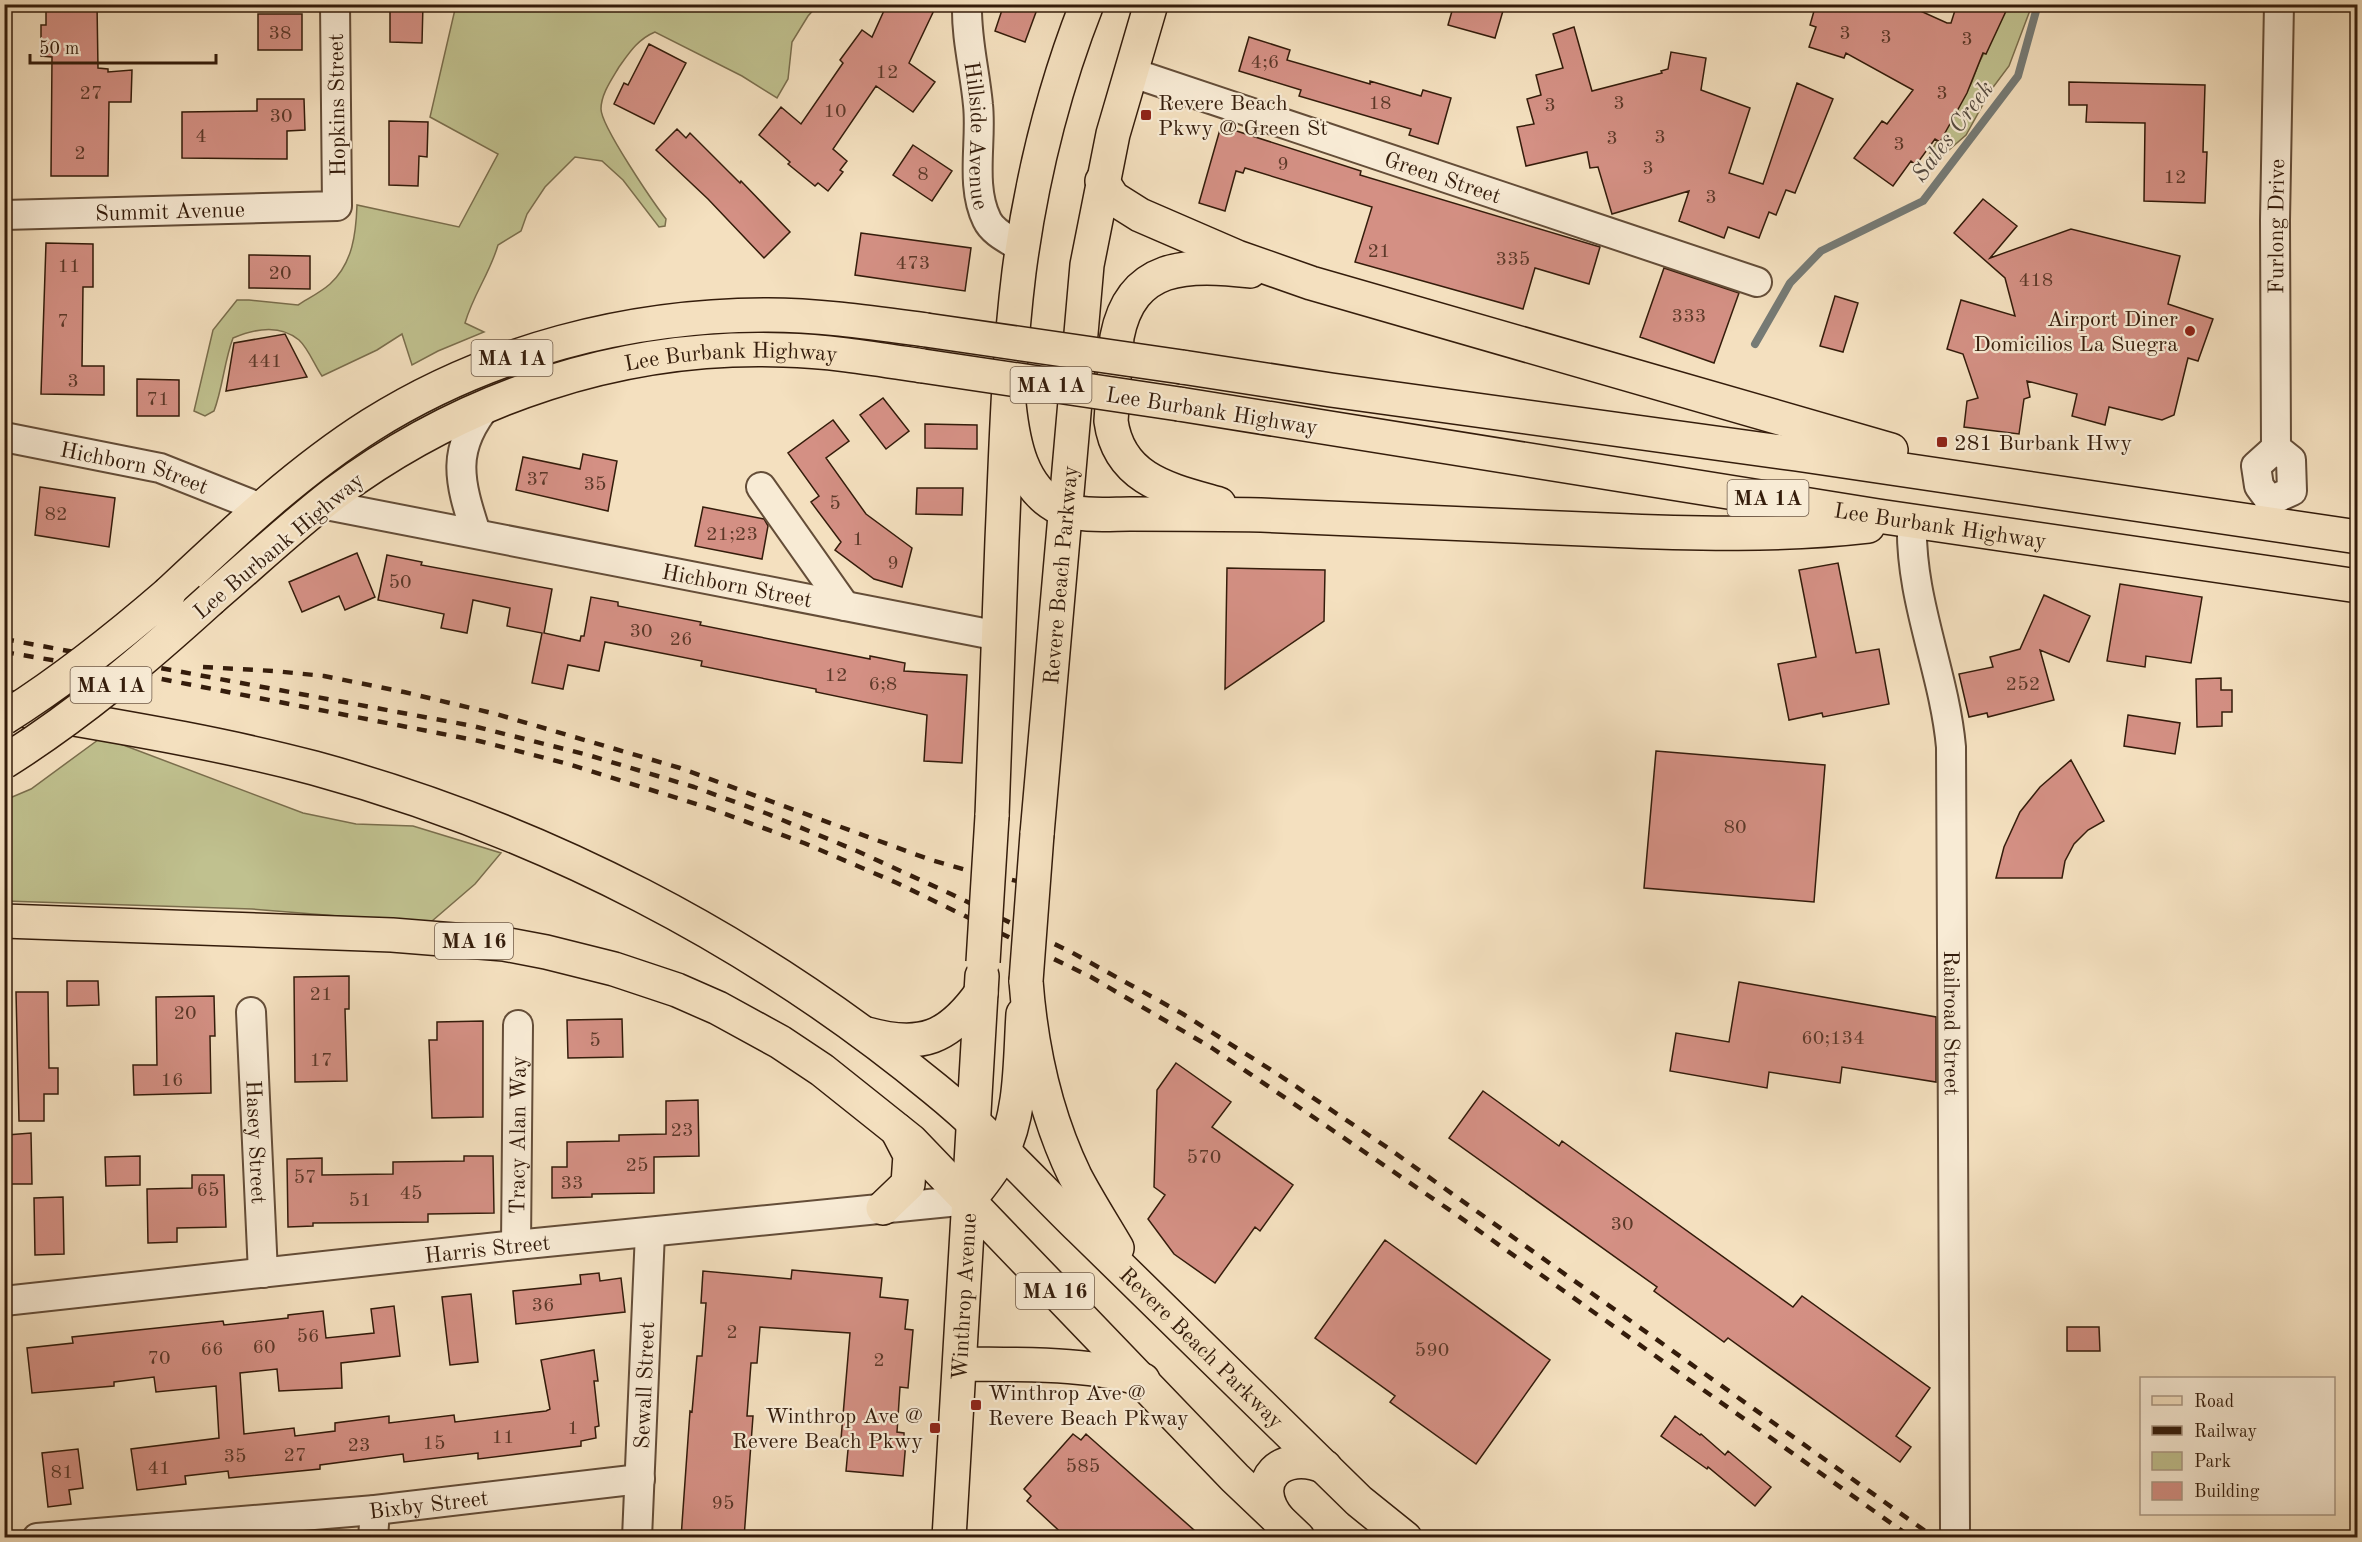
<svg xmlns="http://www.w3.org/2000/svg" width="2362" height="1542" font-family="'Old Standard TT',serif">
  <rect width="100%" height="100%" fill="#f4e0bf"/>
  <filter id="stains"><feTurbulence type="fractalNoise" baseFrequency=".00333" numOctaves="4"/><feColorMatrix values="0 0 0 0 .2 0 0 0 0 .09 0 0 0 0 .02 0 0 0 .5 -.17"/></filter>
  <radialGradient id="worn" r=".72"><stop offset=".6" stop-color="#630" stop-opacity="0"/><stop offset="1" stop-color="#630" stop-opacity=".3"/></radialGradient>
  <path fill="#c0c18f" stroke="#7a6e4d" stroke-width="1.5" d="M456 5H818L808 16 792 42 788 79 777 98 742 76 655 32C638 39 629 53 619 67 612 79 601 94 601 109 601 126 653 202 666 219L665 226 659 227 623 180 602 161 575 157 545 187 527 214 521 231 498 245C490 273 473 295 465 323L484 332 438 351 412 365 402 334 377 350 322 376C315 366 308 348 299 340 280 324 254 329 233 338 224 362 223 387 214 411L205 416 194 411 213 330 237 300H249L298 305C309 298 321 292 330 284 353 263 356 233 357 205L459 227 498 154 430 117Z
    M2008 5H2032L2009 66 1991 90 1966 135 1926 170 1927 158 1971 84 1979 63Z
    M102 737 303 813 356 824 413 826 501 853 475 884 432 921H400L252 909 5 901V800L31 789Z"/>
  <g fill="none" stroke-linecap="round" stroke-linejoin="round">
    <path stroke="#767b76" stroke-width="8" d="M1755 344 1790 283 1821 251 1923 201 2018 76 2038 4"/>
  </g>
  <path fill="#d49084" stroke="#341c0b" stroke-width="1.5" d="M46 4H97L98 68 108 69V72L132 70 131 102H109L108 176H51L52 57 41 56V25H46Z
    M390 4H423L422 43 390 42Z
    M887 4H937L909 63 935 82 913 112 876 86 833 149 847 161 840 170 843 172 828 191 818 183 815 186 788 164 790 162 759 135 781 107 801 124 843 63 840 60 862 30 872 37Z
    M1004 4H1039L1025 42 995 31Z
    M1454 4H1505L1495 38 1448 25Z
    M1816 4H1905L1947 23H1951L1957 4H1992L2007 9 1986 54 1983 53 1967 93 1940 142 1935 139 1916 165 1911 161 1893 186 1854 158 1882 121 1887 124 1913 90 1846 53 1844 58 1809 47 1816 27 1810 25Z
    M258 14H302V50H258Z
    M1574 27 1592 91 1662 73 1661 71 1668 69 1671 52 1706 58 1701 90 1750 108 1729 173 1763 184 1797 83 1833 99 1795 193 1786 190 1776 215 1769 212 1759 238 1728 227 1724 238 1679 221 1689 191 1612 214 1598 167 1590 168 1587 152 1526 166 1517 127 1534 124 1527 99 1541 95 1536 75 1563 68 1553 34Z
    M1249 37 1290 50 1287 60 1370 84V81L1421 96 1423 90 1451 98 1438 144 1409 135 1411 129 1299 96 1301 90 1239 71Z
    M649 44 686 63 654 124 614 104 624 83 628 85Z
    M2069 82 2205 85 2203 152H2207L2205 203 2144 201 2145 123 2086 122 2087 105H2069Z
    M257 99H304L305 130 287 131V159L182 158V112L257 111Z
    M389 121 428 122 427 157 419 156 418 186 389 185Z
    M1221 126 1361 171 1360 175 1600 247 1589 284 1535 268 1523 309 1355 262 1372 207 1245 168 1243 173 1236 171 1225 211 1199 203Z
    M677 129 686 138 690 133 740 183 741 181 790 232 764 258 708 199 656 150Z
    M913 145 952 171 932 201 893 175Z
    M1983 199 2017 226 1990 258 2071 229 2180 256 2168 304 2213 319 2198 361 2188 358 2174 415 2162 420 2109 407 2105 425 2072 416 2077 394 2027 381 2030 397 2024 399 2019 434 1964 427 1967 401 1978 398 1963 354 1947 349 1961 300 2015 316 2005 278 1954 233Z
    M861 233 971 248 965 291 855 275Z
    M46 243 93 244V287H83L82 366H104V395L41 394Z
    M249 255 310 256V289L249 288Z
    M1664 268 1739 293 1714 363 1640 337Z
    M1835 296 1858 303 1843 352 1820 346Z
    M285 334 307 377 226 391 234 343Z
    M137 379 179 380V416H137Z
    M883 398 909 431 886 449 860 415Z
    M833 420 849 441 826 458 866 514 912 548 902 587 874 579 835 550 841 542 811 502 819 496 788 453Z
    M925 424 977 425V449L925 448Z
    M583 454 617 461 608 511 516 490 523 457 580 469Z
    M40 487 115 498 109 547 35 535Z
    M917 488H963L962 515 916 514Z
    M703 507 764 519 768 526 762 559 695 546Z
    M357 553 375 597 345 610 339 596 302 612 289 582Z
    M387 555 422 562 421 565 552 589 544 633 580 641 581 636H584L591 597 618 602V606L701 622 700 625 870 659V656L905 663 904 671 967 675 962 763 924 761 927 715 816 692V689L701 666 702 661 605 642 599 671 568 665 563 689 532 683 542 633 507 626 510 608 473 600 467 633 441 628 444 614 378 600Z
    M1838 563 1856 653 1879 649 1889 704 1823 717 1822 713 1789 720 1778 664 1816 657 1799 570Z
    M1227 568 1325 570 1324 621 1225 689Z
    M2120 584 2202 597 2191 663 2146 656 2145 667 2107 661Z
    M2044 595 2090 616 2069 662 2040 650 2054 700 1988 717 1987 713 1969 717 1959 674 1993 667 1990 657 2020 649Z
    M2221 678V690H2232V712H2222V726L2197 727 2196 679Z
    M2128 715 2180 723 2175 754 2124 746Z
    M1656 751 1825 765 1814 902 1644 888Z
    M2071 760 2104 821 2088 830 2074 844 2065 861 2062 878H1996L2004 847 2020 812 2040 787Z
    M349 976V1009H345L347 1081 295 1082 294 977Z
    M67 981H98L99 1005 67 1006Z
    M1739 982 1936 1017V1082L1842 1067 1840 1083 1769 1072 1767 1088 1670 1071 1676 1033 1729 1042Z
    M16 992H48L49 1068H58V1094H44V1121H19Z
    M214 996 215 1036H210L211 1093 134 1095 133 1065H157L156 997Z
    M622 1019 623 1057 568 1058 567 1020Z
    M483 1021V1117L432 1118 429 1040H437V1022Z
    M1176 1063 1231 1102 1212 1127 1293 1185 1260 1231 1255 1227 1215 1283 1174 1254 1148 1219 1165 1195 1154 1187 1157 1090Z
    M1483 1091 1559 1146 1562 1141 1793 1307 1802 1296 1930 1388 1896 1436 1911 1447 1900 1462 1728 1338 1724 1342 1654 1291 1657 1287 1449 1138Z
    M698 1100 699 1156 654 1157V1193L592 1194V1197L552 1198V1167H567V1142L619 1141V1135L666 1134V1101Z
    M31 1133 32 1184H8L7 1135Z
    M140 1156V1185L106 1186 105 1157Z
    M464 1156H493L494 1213 428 1214V1222L313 1223V1226L288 1227 287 1159 322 1158V1175L393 1174V1162L464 1161Z
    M192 1175H224L226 1227 177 1228V1242L148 1243 147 1189 192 1188Z
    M63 1197 64 1254 35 1255 34 1198Z
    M1385 1240 1550 1360 1476 1464 1390 1402 1395 1396 1315 1338Z
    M792 1270 882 1278 880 1297 908 1300 905 1329 913 1330 908 1388 900 1387 897 1432 904 1433V1441H906L903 1476 846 1471 849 1439H841L850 1333 760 1327 757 1363H751L747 1416H753L744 1538H681L690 1411 692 1412 697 1356H702L706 1303H701L703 1271 791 1279Z
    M599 1273 600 1281 621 1278 625 1312 516 1324 513 1291 581 1284 580 1275Z
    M471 1294 478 1362 450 1365 442 1297Z
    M394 1306 400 1356 341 1363 342 1388 279 1391 277 1369 240 1373 244 1434 294 1428 295 1436 335 1431V1423L389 1416V1423L454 1415 455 1422 546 1411 550 1409 541 1360 594 1350 598 1381H594L599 1426 595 1427 596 1438 581 1441V1446L478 1459V1453L404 1462 403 1454 320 1465V1469L229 1478 228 1471 185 1476 186 1484 137 1490 131 1449 219 1438 216 1386 156 1392 154 1377 114 1382V1386L32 1393 27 1348 73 1343 72 1337 223 1321 224 1325 288 1318V1315L323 1311 326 1338 374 1333 371 1309Z
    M2067 1327H2099L2100 1351H2067Z
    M1675 1416 1700 1435 1701 1434 1725 1455 1728 1451 1771 1487 1755 1506 1708 1467 1707 1469 1661 1436Z
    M1073 1434 1081 1440 1086 1434 1203 1538H1067L1027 1501 1031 1496 1024 1489Z
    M78 1449 83 1488 69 1490 71 1504 48 1507 42 1453Z"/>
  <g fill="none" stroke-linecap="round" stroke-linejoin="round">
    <defs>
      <g id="minor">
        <path id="s1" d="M967 4C966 39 975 71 978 105 982 141 970 186 987 220 993 233 1010 240 1022 248"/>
        <path id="s2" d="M1130 72 1757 282"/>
        <path id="s3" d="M4 215 337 206 335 4"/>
        <path id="s4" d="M4 437 160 468 261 508"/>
        <path d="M761 487 845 606"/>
        <path id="s5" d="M2270 501 2292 491 2291 460 2276 448 2275 220 2279 4"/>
        <path id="s6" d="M321 504 999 636"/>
        <path id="s7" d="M1912 520C1909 599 1944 670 1951 747L1955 1529"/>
        <path d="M2270 520V501L2259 486 2256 466 2276 448"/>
        <path d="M476 533C459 481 450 449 488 404"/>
        <path id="s8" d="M251 1012 263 1273"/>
        <path id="s9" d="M516 1245 518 1025"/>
        <path id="s10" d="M4 1301 516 1245 969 1200"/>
        <path id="s11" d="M37 1538 375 1510 640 1479"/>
        <path d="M373 1538 375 1510"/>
        <path id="s12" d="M637 1538 650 1232"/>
      </g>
      <g id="major">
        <path d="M992 816C996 724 999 632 1002 540 1006 451 1008 361 1019 272 1031 181 1053 90 1087 4"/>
        <path id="s13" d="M1037 834 1087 265 1113 134 1151 4"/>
        <path d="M969 1200C981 1185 993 1171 1001 1155 1022 1113 1020 1059 1023 1014"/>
        <path id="s14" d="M949 1538 982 976"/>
      </g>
      <g id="highway">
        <path d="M1102 181 1113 198 1140 215 1237 257 1311 283 1891 450"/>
        <path d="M1182 367 1331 390 1796 454 2358 537"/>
        <path d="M1009 404C1013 442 1021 489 1060 508 1080 517 1109 514 1130 514 1173 514 1217 514 1261 515 1376 519 1491 526 1607 530 1694 534 1781 536 1868 526"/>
        <path id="s15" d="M1179 404 1878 516 2358 586"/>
        <path d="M1219 504C1170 490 1119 480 1111 421L1117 337C1131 264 1187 263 1250 271"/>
        <path d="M169 593C233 533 297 472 371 425 489 351 629 315 768 315 820 315 874 323 926 330"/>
        <path id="s16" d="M211 599C252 564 292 526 335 493 464 397 622 344 784 350 830 351 877 359 923 366"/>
        <path id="s17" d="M4 707C108 725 212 741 314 768 542 830 753 939 935 1089 987 1131 1033 1182 1081 1229 1174 1319 1266 1410 1359 1501L1405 1538"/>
        <path d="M4 921 392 935 504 944 546 952 614 969 677 990 718 1008 780 1042 822 1070 911 1141 1235 1478 1298 1538"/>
        <path d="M1026 981C1031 1047 1046 1116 1075 1176 1088 1201 1103 1224 1117 1248"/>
        <path d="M867 1034C921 1049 949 1038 981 993"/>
        <path d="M883 1208 908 1184 910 1155 897 1130"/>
        <path d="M960 1364C1016 1365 1091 1362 1143 1380"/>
        <path d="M1279 1520C1247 1481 1283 1448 1325 1467"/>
      </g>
    </defs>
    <use href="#minor" stroke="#644d38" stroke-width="32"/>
    <use href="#major" stroke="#341c0b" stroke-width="36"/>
    <use href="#highway" stroke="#341c0b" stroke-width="36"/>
    <use href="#minor" stroke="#f8ebd5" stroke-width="28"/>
    <use href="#major" stroke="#f4e0bf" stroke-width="33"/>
    <use href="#highway" stroke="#f4e0bf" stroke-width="33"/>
    <path stroke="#341c0b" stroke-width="4.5" stroke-dasharray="10 10" stroke-linecap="butt" d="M4 639 473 726 588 755 694 787 768 814 857 851 951 894 1071 952 1183 1014 1279 1075 1388 1148 1935 1538
      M4 652 141 675 479 741 568 764 709 808 804 843 897 883 1091 977 1212 1048 1454 1213 1912 1538
      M203 667 274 671 324 676 404 692 496 714 680 768 931 860 970 871 1050 888"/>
    <defs>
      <path id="major-bridge" d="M983 962 992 816
        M1026 981 1037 834"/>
      <path id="highway-bridge" d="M926 330 1182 367
        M923 366 1179 404
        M4 718C63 681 117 638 169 593
        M4 762C79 715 146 658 211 599"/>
    </defs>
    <use href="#major-bridge" stroke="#341c0b" stroke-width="36" stroke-linecap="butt"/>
    <use href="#highway-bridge" stroke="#341c0b" stroke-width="36" stroke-linecap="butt"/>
    <use href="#major-bridge" stroke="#f4e0bf" stroke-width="33"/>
    <use href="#highway-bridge" stroke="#f4e0bf" stroke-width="33"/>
  </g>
  <g fill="#8f2418" stroke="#f8ebd5" stroke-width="2">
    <rect x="1140" y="109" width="12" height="12" rx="3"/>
    <circle cx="2190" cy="331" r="6"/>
    <rect x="1936" y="436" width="12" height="12" rx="3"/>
    <rect x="970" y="1399" width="12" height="12" rx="3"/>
    <rect x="929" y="1422" width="12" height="12" rx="3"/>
  </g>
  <g text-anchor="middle" stroke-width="4.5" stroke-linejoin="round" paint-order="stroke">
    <g font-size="20" fill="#5c3929">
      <text x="280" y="39">38</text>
      <text x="1845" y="39">3</text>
      <text x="1886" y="43">3</text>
      <text x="1967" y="45">3</text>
      <text x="1265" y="68">4;6</text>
      <text x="887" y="78">12</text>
      <text x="91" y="99">27</text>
      <text x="1942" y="99">3</text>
      <text x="1380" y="109">18</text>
      <text x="1619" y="109">3</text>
      <text x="1550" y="111">3</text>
      <text x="835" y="117">10</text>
      <text x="281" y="122">30</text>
      <text x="201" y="142">4</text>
      <text x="1660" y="143">3</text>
      <text x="1612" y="144">3</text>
      <text x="1899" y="150">3</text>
      <text x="80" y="159">2</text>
      <text x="1283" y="170">9</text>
      <text x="1648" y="174">3</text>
      <text x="923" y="180">8</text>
      <text x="2175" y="183">12</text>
      <text x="1711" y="203">3</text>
      <text x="1379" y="257">21</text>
      <text x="1513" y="265">335</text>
      <text x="913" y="269">473</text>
      <text x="69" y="272">11</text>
      <text x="280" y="279">20</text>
      <text x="2036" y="286">418</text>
      <text x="1689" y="322">333</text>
      <text x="63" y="327">7</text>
      <text x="265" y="367">441</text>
      <text x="73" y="387">3</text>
      <text x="158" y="405">71</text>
      <text x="538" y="485">37</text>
      <text x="595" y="490">35</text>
      <text x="835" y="509">5</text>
      <text x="56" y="520">82</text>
      <text x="732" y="540">21;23</text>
      <text x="858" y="545">1</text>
      <text x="893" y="569">9</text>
      <text x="400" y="588">50</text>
      <text x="641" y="637">30</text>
      <text x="681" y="645">26</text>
      <text x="836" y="681">12</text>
      <text x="883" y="690">6;8</text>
      <text x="2023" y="690">252</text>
      <text x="1735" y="833">80</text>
      <text x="321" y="1000">21</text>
      <text x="185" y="1019">20</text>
      <text x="1833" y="1044">60;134</text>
      <text x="595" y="1046">5</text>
      <text x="321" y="1066">17</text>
      <text x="172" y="1086">16</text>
      <text x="682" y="1136">23</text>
      <text x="1204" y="1163">570</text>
      <text x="637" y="1171">25</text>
      <text x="305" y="1183">57</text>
      <text x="572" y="1189">33</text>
      <text x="208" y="1196">65</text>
      <text x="411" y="1199">45</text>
      <text x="360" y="1206">51</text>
      <text x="1622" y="1230">30</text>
      <text x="543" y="1311">36</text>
      <text x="732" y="1338">2</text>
      <text x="308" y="1342">56</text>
      <text x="264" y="1353">60</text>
      <text x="212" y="1355">66</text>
      <text x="1432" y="1356">590</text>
      <text x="159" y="1364">70</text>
      <text x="879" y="1366">2</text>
      <text x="573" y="1434">1</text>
      <text x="503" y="1443">11</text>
      <text x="434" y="1449">15</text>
      <text x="359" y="1451">23</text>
      <text x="295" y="1461">27</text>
      <text x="235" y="1462">35</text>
      <text x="1083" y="1472">585</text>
      <text x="159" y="1474">41</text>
      <text x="62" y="1478">81</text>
      <text x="723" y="1509">95</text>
    </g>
    <g fill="#f8ebd5" stroke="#6f5a48" stroke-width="1.5">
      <rect x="471.5" y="340" width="81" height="36" rx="4.5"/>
      <rect x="1010.5" y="367" width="81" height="36" rx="4.5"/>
      <rect x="1727.5" y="480" width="81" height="36" rx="4.5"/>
      <rect x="70.5" y="667" width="81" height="36" rx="4.5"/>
      <rect x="435" y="923" width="78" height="36" rx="4.5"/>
      <rect x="1016" y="1273" width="78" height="36" rx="4.5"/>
    </g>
    <g font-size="21" font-weight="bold" fill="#341c0b">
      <text x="512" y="365">MA 1A</text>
      <text x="1051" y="392">MA 1A</text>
      <text x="1768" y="505">MA 1A</text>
      <text x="111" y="692">MA 1A</text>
      <text x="474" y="948">MA 16</text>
      <text x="1055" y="1298">MA 16</text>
    </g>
    <g font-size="22" fill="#341c0b" stroke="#f8ebd5" text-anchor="start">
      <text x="1158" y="110">Revere Beach<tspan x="1158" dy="25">Pkwy @ Green St</tspan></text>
      <text x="2178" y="326" text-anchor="end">Airport Diner<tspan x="2178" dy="25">Domicilios La Suegra</tspan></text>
      <text x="1954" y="450">281 Burbank Hwy</text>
      <text x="988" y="1400">Winthrop Ave @<tspan x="988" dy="25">Revere Beach Pkway</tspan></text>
      <text x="923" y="1423" text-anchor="end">Winthrop Ave @<tspan x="923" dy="25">Revere Beach Pkwy</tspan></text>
    </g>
    <g font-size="22" fill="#341c0b" stroke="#f8ebd5">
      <text transform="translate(336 105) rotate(-91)" y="8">Hopkins Street</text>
      <text dy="8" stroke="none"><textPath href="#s1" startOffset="132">Hillside Avenue</textPath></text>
      <text dy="8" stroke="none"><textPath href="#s2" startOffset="330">Green Street</textPath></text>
      <text dy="8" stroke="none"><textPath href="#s3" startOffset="166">Summit Avenue</textPath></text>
      <text dy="8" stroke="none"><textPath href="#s5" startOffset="296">Furlong Drive</textPath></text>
      <text dy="8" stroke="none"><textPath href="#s16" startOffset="590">Lee Burbank Highway</textPath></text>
      <text transform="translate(1212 410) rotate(9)" y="8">Lee Burbank Highway</text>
      <text dy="8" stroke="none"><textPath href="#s4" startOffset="134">Hichborn Street</textPath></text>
      <text dy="8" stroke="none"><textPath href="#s15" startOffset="771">Lee Burbank Highway</textPath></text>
      <text transform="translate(278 545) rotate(-40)" y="8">Lee Burbank Highway</text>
      <text dy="8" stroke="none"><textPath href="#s13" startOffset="260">Revere Beach Parkway</textPath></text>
      <text dy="8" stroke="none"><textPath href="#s6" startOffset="424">Hichborn Street</textPath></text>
      <text dy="8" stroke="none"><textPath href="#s7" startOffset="507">Railroad Street</textPath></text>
      <text dy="8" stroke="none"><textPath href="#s9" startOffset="110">Tracy Alan Way</textPath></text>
      <text dy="8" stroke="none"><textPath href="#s8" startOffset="130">Hasey Street</textPath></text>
      <text dy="8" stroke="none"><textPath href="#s10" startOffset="486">Harris Street</textPath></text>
      <text dy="8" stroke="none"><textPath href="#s14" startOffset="242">Winthrop Avenue</textPath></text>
      <text dy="8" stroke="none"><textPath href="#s17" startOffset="1392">Revere Beach Parkway</textPath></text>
      <text dy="8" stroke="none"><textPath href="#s12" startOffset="153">Sewall Street</textPath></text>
      <text dy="8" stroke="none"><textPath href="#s11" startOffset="393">Bixby Street</textPath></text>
    </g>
    <g font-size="24" font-style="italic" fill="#554b41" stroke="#f8ebd5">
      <text transform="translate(1952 131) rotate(-53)" y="8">Sales Creek</text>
    </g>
  </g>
  <rect width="2362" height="1542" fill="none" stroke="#f4e0bf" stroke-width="24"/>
  <rect x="6" y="6" width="2350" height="1530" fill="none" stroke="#341c0b" stroke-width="3"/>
  <rect x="12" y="12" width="2338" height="1518" fill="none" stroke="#341c0b" stroke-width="1.5"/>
  <rect x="2140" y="1377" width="195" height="138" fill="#f8ebd5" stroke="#aa9884" stroke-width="1.5"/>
  <rect x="2152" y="1396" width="30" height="9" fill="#f4e0bf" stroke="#aa9884" stroke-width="1.5"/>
  <text x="2194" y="1407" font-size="18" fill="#341c0b">Road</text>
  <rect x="2152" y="1426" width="30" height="9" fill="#341c0b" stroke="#aa9884" stroke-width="1.5"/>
  <text x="2194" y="1437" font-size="18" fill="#341c0b">Railway</text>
  <rect x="2152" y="1452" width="30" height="18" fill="#c0c18f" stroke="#aa9884" stroke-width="1.5"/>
  <text x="2194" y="1467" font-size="18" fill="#341c0b">Park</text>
  <rect x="2152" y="1482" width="30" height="18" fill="#d49084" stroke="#aa9884" stroke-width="1.5"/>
  <text x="2194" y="1497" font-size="18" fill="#341c0b">Building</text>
  <path d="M30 54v9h186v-9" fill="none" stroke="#341c0b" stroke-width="3"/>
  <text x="39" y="54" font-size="18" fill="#341c0b" stroke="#f8ebd5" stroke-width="4.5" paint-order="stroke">50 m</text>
  <rect width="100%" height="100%" filter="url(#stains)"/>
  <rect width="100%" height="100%" fill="url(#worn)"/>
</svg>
